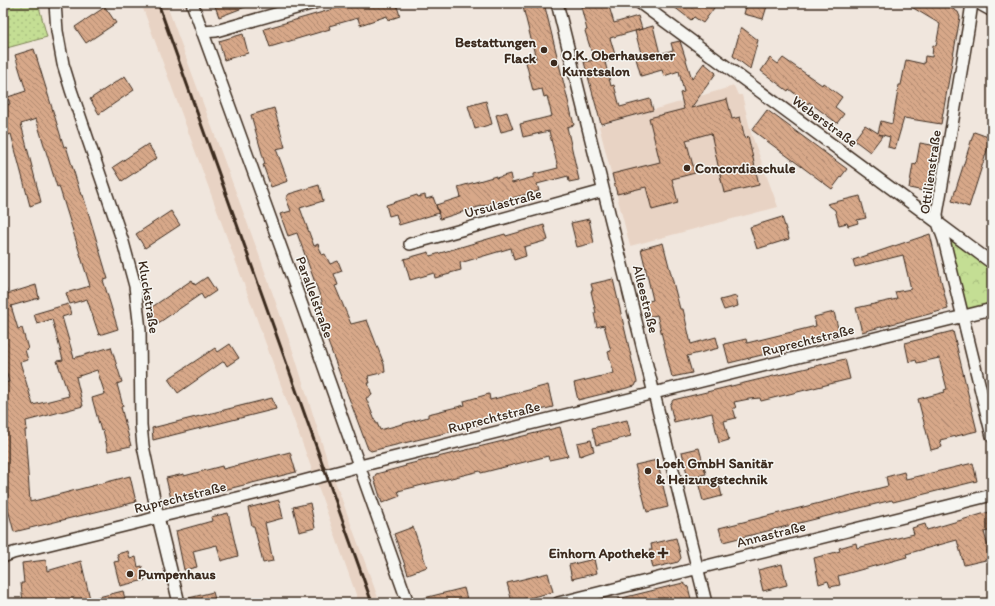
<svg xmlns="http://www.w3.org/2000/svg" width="995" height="606" font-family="Itim,sans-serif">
  <defs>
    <pattern id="forest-crowns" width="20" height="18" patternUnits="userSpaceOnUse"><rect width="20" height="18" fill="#c4de94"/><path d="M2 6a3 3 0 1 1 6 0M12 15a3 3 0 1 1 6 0" fill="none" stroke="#a9bf7f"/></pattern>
    <pattern id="park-dots" width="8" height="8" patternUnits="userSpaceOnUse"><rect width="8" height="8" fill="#c4de94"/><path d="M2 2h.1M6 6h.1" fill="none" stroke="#a9bf7f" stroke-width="1.8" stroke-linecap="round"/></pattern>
    <pattern id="building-back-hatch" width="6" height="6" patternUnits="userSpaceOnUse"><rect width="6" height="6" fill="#d7a889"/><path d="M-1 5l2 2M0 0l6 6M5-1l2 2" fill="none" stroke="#b0896f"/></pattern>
  </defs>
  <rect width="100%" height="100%" fill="#f0e6dd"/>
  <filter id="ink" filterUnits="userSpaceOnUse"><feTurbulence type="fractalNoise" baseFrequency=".025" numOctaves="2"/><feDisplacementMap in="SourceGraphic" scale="8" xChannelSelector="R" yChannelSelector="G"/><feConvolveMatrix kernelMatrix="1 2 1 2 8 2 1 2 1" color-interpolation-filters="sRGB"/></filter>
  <g filter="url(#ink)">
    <path fill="#e8d3c4" d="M141 3H166L258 252 295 357 327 459 380 603H359L311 467Z
      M734 86 738 95H742L751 133 778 207 630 246 599 126Z"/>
    <path fill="url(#forest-crowns)" stroke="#808459" d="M938 223 992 263V309L962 316Z"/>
    <path fill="url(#park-dots)" stroke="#808459" d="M3 3H38L47 37 3 49Z"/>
    <path fill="url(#building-back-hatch)" stroke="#3b2a1e" d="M214 3H253V4L219 17Z
      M354 3H396L400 16 388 20 387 16 360 25 358 18 329 26 330 29 270 47 264 29Z
      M522 3H544L574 125 567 127 579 180 569 182 568 176 537 184 539 191 478 207 440 219 436 205 461 197 458 187 496 176V178L510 174 512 183 534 177V174L558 168 549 131 523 137 520 124 552 116 547 96 544 97 542 89 533 91 526 62 536 59Z
      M580 3H608L614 23 638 16 642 29 610 38 616 58 605 62 611 86 614 85 620 107 650 99 653 110 601 124 584 62 594 60 585 31 587 30Z
      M669 3H706L714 8 703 23 694 17 691 20Z
      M747 3H768L763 19 744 14Z
      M905 3H942L958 12 960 17 941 124 904 118 895 149 888 147 890 137 879 134 882 136 870 152 854 140 865 125 878 133 881 121 892 124 899 85H901L906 60 924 64 925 56 932 57 933 45 936 46 940 24Z
      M105 7 116 23 86 43 75 27Z
      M653 26 660 54 673 50 671 43 680 41 692 79 704 63 716 73 691 108 727 99 732 119 740 117 745 139 748 136 759 185 724 193 711 133 686 140 695 173 672 179 678 203 652 210 646 187 617 194 612 174 660 162 649 118 684 109 680 93 684 92 679 71 664 76 662 70 641 76 635 55 641 53 635 31Z
      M741 27 758 40 750 69 733 56Z
      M243 34 248 53 224 60 219 41Z
      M34 49 64 147 66 146 81 195H83L108 279 103 280 118 329 99 335 87 299 70 304 68 299 66 293 90 286 59 186 57 187 36 119 21 124 41 202 30 206 11 134 6 136 3 124V106L10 104 8 97 26 91 15 55Z
      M770 58 778 64 783 58 822 85 823 83 842 97 835 107 844 114 837 123 809 102 808 104 789 89 788 91 761 71Z
      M125 76 134 90 99 114 90 99Z
      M486 101 492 124 475 129 468 106Z
      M274 108 285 147 276 149 288 181 271 187 263 165 265 164 251 115Z
      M767 110 847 169 832 189 752 130Z
      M507 112 513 129 501 132 496 115Z
      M974 132 991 138 969 207 952 201Z
      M920 143 937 146 929 192 909 188 913 164 916 165Z
      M148 144 157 158 122 181 113 167Z
      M319 185 323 201 300 208 314 246 318 244 322 255 325 254 330 264 338 261 342 271 334 274 338 285 335 286 351 324 367 320 384 364 385 372 368 376 370 383H368L372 395 366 398 376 423H377L380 430 428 417V414L465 405 464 401 489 394 490 400 548 385 553 407 371 451 368 449 316 310 324 307 297 233 288 236 280 214 291 211 286 198 289 194Z
      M417 195 418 197 425 195 426 199 433 197 439 213 399 225 396 214 389 216 386 205Z
      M860 196 866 218 857 220 858 223 848 226 847 223 839 225 835 210 827 204Z
      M171 211 180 225 145 248 136 234Z
      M782 217 789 239 757 249 750 227Z
      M589 219 594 243 577 247 571 223Z
      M544 225 548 240 524 247 526 256 514 260 511 248 460 263 461 270 450 273V274L435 278 434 273 410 280 404 259 429 252 430 256 505 234 506 236Z
      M930 234 948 309 862 332 856 308 897 299 895 292 911 289 903 255 855 267 853 260Z
      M663 243 680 309H683L691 344 716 337 719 348 687 356 692 373 672 377 657 315 648 317 645 302 653 300 641 249Z
      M207 277 216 291 204 299 201 294 154 326 152 307 192 280 195 285Z
      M613 279 637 382 635 386 578 400 574 383 614 373 608 352 611 351 604 325 597 327 594 313H596L591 291H593L591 284Z
      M36 285 39 298 11 306 18 329 22 328 28 349 25 350 28 360 20 362 33 405 69 396 57 361 63 360 52 319 37 324 34 314 68 304 71 314 62 317 74 358 111 347 122 382 117 384 123 406 121 407 131 446 108 451 103 430 101 431 92 398 105 394 97 370 76 377 83 406 26 421 27 430H25L30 502 130 476 136 502 14 532 8 509 3 437V413L8 412 3 394V383L9 382 3 361V289H6L7 294Z
      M736 296 738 306 724 310 720 300Z
      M834 312 840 336 729 363 724 344 746 339 747 343 816 326 814 317Z
      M953 331 977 431 940 440 942 447 931 450 918 399 945 392 944 390 947 389 939 358 917 363 916 360 909 362 905 343Z
      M230 344 239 358 227 366 224 361 178 393 168 379 215 348 218 352Z
      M845 359 850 379 761 401 760 398 749 399 734 402 736 408H733L736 418 724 421 729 440 719 443 712 413 674 422 670 405 673 400Z
      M272 398 276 409 153 440 152 428Z
      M627 420 631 436 596 445 592 428Z
      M560 427 568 456 549 460 548 456 481 473 480 471 398 491 400 496 382 503 374 478 376 474 406 466 405 465Z
      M591 440 594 451 580 456 577 443Z
      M699 448 706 474 688 478 682 452Z
      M290 452 296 472 172 503 166 478 184 474V476L222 466 223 469Z
      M657 460 668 507 647 512 635 465Z
      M973 463 977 481 893 502 892 500 723 542 719 528 888 486 886 477 904 472 906 479Z
      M717 477 722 496 703 501 698 482Z
      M279 500 283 518 265 523 273 561 263 563 254 526H252L248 508Z
      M310 503 315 528 299 532 293 507Z
      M989 512 992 522V530L984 532 989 550H987L990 559 964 565 957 540 906 554 907 557 838 576 840 585 830 587 828 581 819 584 814 558 840 551 839 548 856 543 857 548 914 534 912 528 925 524 927 530Z
      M228 513 238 556 221 561 217 545 193 551 197 567 184 570 176 531 212 521 211 517Z
      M413 527 427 567 408 574 394 534Z
      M676 538 681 558 678 562 653 568 649 550H652L651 544Z
      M128 551 130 559 136 557 138 567 142 566 145 580 120 586 114 562 119 561 117 554Z
      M594 559 597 573 572 579 569 565Z
      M46 560 47 571 81 561 90 599 123 591 126 603H23L21 583H24L22 563Z
      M782 564 787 585 763 591 758 570Z
      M548 573 553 592 512 602 507 583Z
      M683 583 688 587 692 603H619L618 599Z
      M464 588 468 603H420V599Z
      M213 592 216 603H186L185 599Z"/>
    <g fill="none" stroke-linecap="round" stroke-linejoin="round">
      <defs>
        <path id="minor" d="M55 3 57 31 63 64 71 90 123 242 135 286 140 330 141 425 143 446 158 517 179 603
          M192 3 303 308 408 603
          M557 3 706 603
          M640 3 922 211 992 263
          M972 3 969 24 937 214 938 223 944 240 992 436
          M202 32 216 31 314 3
          M410 244 603 191
          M3 557 13 553 144 521 158 517 254 494 360 466 992 309
          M558 603 992 495"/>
        <path id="secondary" d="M983 3 992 8"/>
      </defs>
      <use href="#minor" stroke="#3b2a1e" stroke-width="14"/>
      <use href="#secondary" stroke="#3b2a1e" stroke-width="19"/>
      <use href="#minor" stroke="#f6f6f2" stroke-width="11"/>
      <use href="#secondary" stroke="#f6f6f2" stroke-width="16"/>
      <path stroke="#3b2a1e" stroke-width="3" d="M158 3 372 603"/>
    </g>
  </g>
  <g fill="#3b2a1e" stroke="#f6f6f2" stroke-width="1.5">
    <circle cx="544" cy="50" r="4"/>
    <circle cx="554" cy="63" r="4"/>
    <circle cx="687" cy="168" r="4"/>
    <circle cx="648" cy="471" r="4"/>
    <path d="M661 547h4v4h4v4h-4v4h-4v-4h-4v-4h4z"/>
    <circle cx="130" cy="574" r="4"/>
  </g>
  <g text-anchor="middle" stroke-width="3" stroke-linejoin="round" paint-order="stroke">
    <g font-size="14" font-weight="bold" fill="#3b2a1e" stroke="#f6f6f2" text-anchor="start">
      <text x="536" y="47" text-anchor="end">Bestattungen<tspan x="536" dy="16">Flack</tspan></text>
      <text x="562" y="60">O.K. Oberhausener<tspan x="562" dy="16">Kunstsalon</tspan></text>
      <text x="695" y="173">Concordiaschule</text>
      <text x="656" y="468">Loeh GmbH Sanitär<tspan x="656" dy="16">&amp; Heizungstechnik</tspan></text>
      <text x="655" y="558" text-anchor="end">Einhorn Apotheke</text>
      <text x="138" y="579">Pumpenhaus</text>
    </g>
    <g font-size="14" fill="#3b2a1e" stroke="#f6f6f2">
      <text transform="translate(825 121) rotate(36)" y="5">Weberstraße</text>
      <text transform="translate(930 172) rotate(-82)" y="5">Ottilienstraße</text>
      <text transform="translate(503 203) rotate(-15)" y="5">Ursulastraße</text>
      <text transform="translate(149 297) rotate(81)" y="5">Kluckstraße</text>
      <text transform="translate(315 297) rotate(70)" y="5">Parallelstraße</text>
      <text transform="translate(646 299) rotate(76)" y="5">Alleestraße</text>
      <text transform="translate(808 340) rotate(-14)" y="5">Ruprechtstraße</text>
      <text transform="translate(494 417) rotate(-14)" y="5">Ruprechtstraße</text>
      <text transform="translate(180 497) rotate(-14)" y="5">Ruprechtstraße</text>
      <text transform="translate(771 534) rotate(-14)" y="5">Annastraße</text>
    </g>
  </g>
  <rect width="995" height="606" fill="none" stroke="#f6f6f2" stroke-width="16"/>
  <rect x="8" y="8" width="979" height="590" fill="none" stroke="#3b2a1e" stroke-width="1.5" filter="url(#ink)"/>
</svg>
